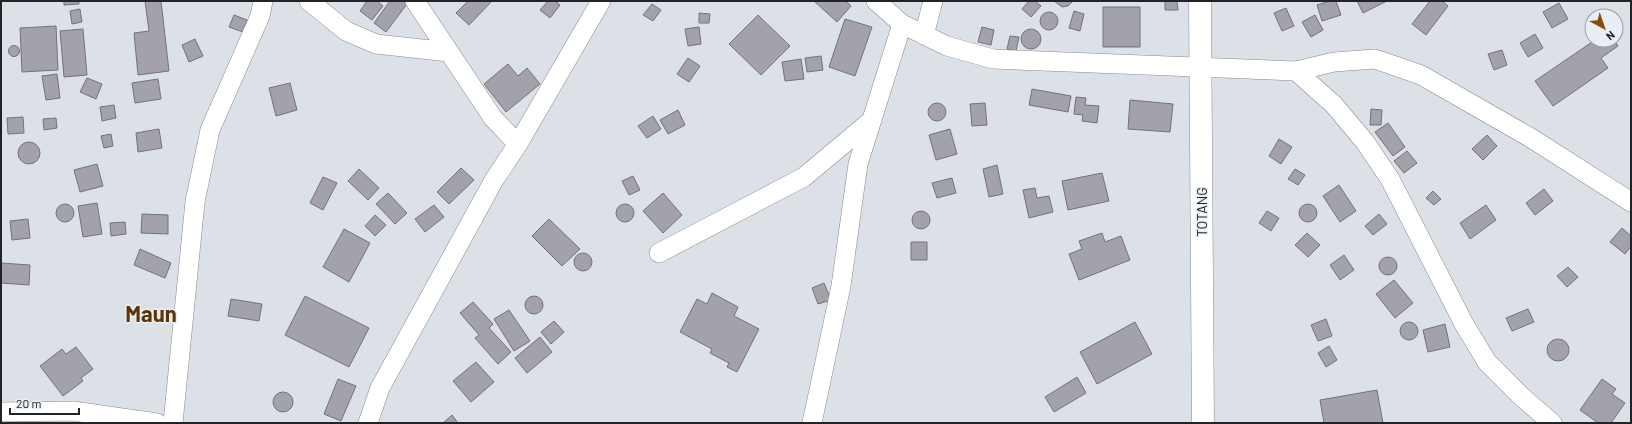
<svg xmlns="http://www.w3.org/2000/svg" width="1632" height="424" font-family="Barlow,sans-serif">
  <rect width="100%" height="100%" fill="#dce1e8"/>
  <path fill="#a3a2aa" stroke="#737279" d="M64 1H79V4L64 5Z
    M145 1H161L169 71 138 75 134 33 149 31Z
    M367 1H377L383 6 372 20 360 11Z
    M390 1H403L407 4 386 32 374 23Z
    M468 1H492L469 25 456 13Z
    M548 1H555L560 5 550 18 540 10Z
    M814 1H846L851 6 837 22Z
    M1029 1H1035L1041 6 1031 17 1022 9Z
    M1054 1H1073L1068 6 1062 7Z
    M1165 1H1177L1178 10H1165Z
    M1330 1H1336L1341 15 1322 21 1317 5Z
    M1357 1H1387L1363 13Z
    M1430 1H1442L1448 6 1426 35 1412 24Z
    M1559 3 1568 19 1552 28 1543 12Z
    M652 4 661 10 653 21 643 15Z
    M1103 7H1140V47H1103Z
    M1286 8 1294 26 1282 31 1274 13Z
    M80 9 82 22 72 24 70 11Z
    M1074 11 1084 14 1080 31 1069 28Z
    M1040 21a9 9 0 1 1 18 0a9 9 0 1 1-18 0Z
    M699 13 710 14 709 23H699Z
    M234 15 247 20 243 32 229 27Z
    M758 15 790 46 761 75 729 44Z
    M1315 15 1323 30 1311 37 1302 22Z
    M845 19 872 27 855 76 829 67Z
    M56 26 58 70 22 72 20 28Z
    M699 27 701 44 688 46 685 29Z
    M982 27 994 30 991 45 978 42Z
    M83 29 87 75 64 77 60 31Z
    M1021 39a10 10 0 1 1 20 0a10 10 0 1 1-20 0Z
    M1535 34 1543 48 1528 57 1520 43Z
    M1010 36 1019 37 1016 51 1007 49Z
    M195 39 203 56 189 62 182 45Z
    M1595 40H1614L1618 46 1601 58 1608 68 1553 106 1535 81Z
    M8.5 51a5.5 5.5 0 1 1 11 0a5.5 5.5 0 1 1-11 0Z
    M1502 50 1507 65 1494 70 1488 54Z
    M821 56 823 70 807 72 805 58Z
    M688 58 700 66 689 82 677 74Z
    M801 59 804 79 785 81 782 62Z
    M508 64 518 76 527 68 540 84 506 112 484 84Z
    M57 74 60 98 46 100 42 76Z
    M87 78 102 84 96 99 80 92Z
    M158 79 161 99 135 103 132 83Z
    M290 83 297 110 276 116 269 88Z
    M1032 89 1071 96 1068 112 1029 105Z
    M1076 97 1086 98 1085 105 1099 106 1097 123 1082 121 1083 115 1074 114Z
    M1130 100 1173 104 1170 132 1128 129Z
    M928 112a9 9 0 1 1 18 0a9 9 0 1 1-18 0Z
    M985 103 987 125 972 126 970 104Z
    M114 105 116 118 102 121 100 107Z
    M1371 109 1382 110 1381 125H1370Z
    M678 110 685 125 668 134 660 120Z
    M653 116 661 129 647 138 638 126Z
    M23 117 24 133 8 134 7 118Z
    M56 118 57 128 44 130 43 119Z
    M1388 123 1405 147 1393 156 1375 132Z
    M159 129 162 148 138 152 136 133Z
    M950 129 957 154 936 160 929 135Z
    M111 134 113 146 104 148 101 136Z
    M1487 135 1497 146 1483 160 1472 149Z
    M1279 139 1292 147 1281 164 1269 156Z
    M18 153a11 11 0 1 1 22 0a11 11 0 1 1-22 0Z
    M1407 151 1417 163 1404 173 1394 161Z
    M97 164 103 186 80 192 74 170Z
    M997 165 1003 194 989 197 983 169Z
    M461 168 474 180 449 204 437 192Z
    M359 169 379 188 368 200 348 181Z
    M1295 169 1305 175 1298 185 1288 179Z
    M1102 173 1109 201 1068 210 1062 181Z
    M633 176 640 190 629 195 622 181Z
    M323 177 337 183 323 210 310 203Z
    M952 178 956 193 937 198 932 183Z
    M1339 185 1356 211 1340 222 1323 196Z
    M1035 188 1037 198 1049 196 1053 212 1029 218 1023 190Z
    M1544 189 1553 201 1535 215 1526 203Z
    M1433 191 1441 199 1434 205 1426 198Z
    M388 193 407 213 395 224 376 204Z
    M663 193 682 215 663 233 643 211Z
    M97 203 102 234 83 237 78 206Z
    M56 213a9 9 0 1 1 18 0a9 9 0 1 1-18 0Z
    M616 213a9 9 0 1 1 18 0a9 9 0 1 1-18 0Z
    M1299 213a9 9 0 1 1 18 0a9 9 0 1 1-18 0Z
    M434 205 444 217 425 232 415 219Z
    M1486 205 1496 220 1470 239 1460 223Z
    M912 220a9 9 0 1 1 18 0a9 9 0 1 1-18 0Z
    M1267 211 1279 218 1271 231 1259 223Z
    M142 214 168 215V234L141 233Z
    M1379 214 1387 224 1373 235 1365 226Z
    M375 215 386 225 375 236 365 226Z
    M28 219 30 238 12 240 10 221Z
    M549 219 580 249 562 266 532 236Z
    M125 222 126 234 111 236 110 223Z
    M1622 228 1631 236V246L1625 254 1610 242Z
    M344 229 370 243 349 282 323 267Z
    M1102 233 1105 242 1121 236 1130 260 1079 280 1069 254 1082 249 1079 241Z
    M1307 233 1320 245 1308 257 1295 245Z
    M911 242H927V260H911Z
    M140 249 171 263 165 278 134 265Z
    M574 262a9 9 0 1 1 18 0a9 9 0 1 1-18 0Z
    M1344 255 1354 270 1340 280 1330 265Z
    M1379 266a9 9 0 1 1 18 0a9 9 0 1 1-18 0Z
    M1 263 30 265 29 285 1 283Z
    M1568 267 1578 277 1567 287 1557 276Z
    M1394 280 1413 303 1395 318 1376 294Z
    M824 283 831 300 818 304 812 288Z
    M712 293 738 307 734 316 759 329 737 372 727 367 729 363 710 353 712 349 680 332 697 299 707 304Z
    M525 305a9 9 0 1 1 18 0a9 9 0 1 1-18 0Z
    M305 296 369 328 349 367 285 335Z
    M231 299 262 304 259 321 228 316Z
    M473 302 493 324 489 328 511 352 498 364 475 338 479 335 460 313Z
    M1528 309 1534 322 1512 331 1506 318Z
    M509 310 530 341 514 351 494 319Z
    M1326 319 1332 336 1318 341 1311 325Z
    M554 321 564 332 551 344 541 332Z
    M1400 331a9 9 0 1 1 18 0a9 9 0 1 1-18 0Z
    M1135 322 1152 354 1097 384 1080 352Z
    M1445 324 1450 347 1428 352 1423 330Z
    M540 337 552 352 527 373 515 358Z
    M1547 350a11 11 0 1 1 22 0a11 11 0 1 1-22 0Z
    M1329 346 1337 360 1326 367 1318 353Z
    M76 347 93 369 81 378 83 381 63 396 40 366 62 349 66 354Z
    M476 362 494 382 471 402 453 381Z
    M1077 377 1086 393 1054 412 1045 397Z
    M338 379 356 386 341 421 324 414Z
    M1602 379 1616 389 1612 394 1625 403 1611 423H1598L1580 410Z
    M1377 390 1383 423H1324L1320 400Z
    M273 402a10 10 0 1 1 20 0a10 10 0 1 1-20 0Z
    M452 415 458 423H443Z"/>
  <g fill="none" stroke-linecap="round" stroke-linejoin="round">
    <defs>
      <path id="minor" d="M309 1 346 31 376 44 449 52
        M876 1 902 24 947 46 993 59 1296 71 1334 62 1375 59 1421 75 1531 138 1631 202
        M924 35 933 1
        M1296 71 1334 105 1365 142 1390 179 1464 324 1487 362 1522 397 1552 423
        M518 144 601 1
        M659 253 804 177 872 120
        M1 412 73 411 157 423
        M173 423 195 202 210 130 260 16 263 1
        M368 423 380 388 494 180 518 144 493 118 415 1
        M812 423 841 286 858 164 902 24"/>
      <path id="tertiary" d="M1200 1 1203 423"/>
    </defs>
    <use href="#minor" stroke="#868a90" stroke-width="20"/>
    <use href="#tertiary" stroke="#868a90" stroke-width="23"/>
    <use href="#minor" stroke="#fff" stroke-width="19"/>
    <use href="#tertiary" stroke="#fff" stroke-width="22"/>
  </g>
  <g text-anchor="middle" stroke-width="3" stroke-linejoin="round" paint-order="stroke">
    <g font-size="14" fill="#212325" stroke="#e9eef5">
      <text transform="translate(1202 212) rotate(-90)" y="5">TOTANG</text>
    </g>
    <g font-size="22" font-weight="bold" fill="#5d3408" stroke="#e9eef5">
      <text x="151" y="322">Maun</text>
    </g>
  </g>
  <rect width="1632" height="424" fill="none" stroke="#212325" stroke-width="4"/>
  <g transform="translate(1604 28) rotate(140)"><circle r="19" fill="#e9eef5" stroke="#999da2"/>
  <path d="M0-3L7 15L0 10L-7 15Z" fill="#884c07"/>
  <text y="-6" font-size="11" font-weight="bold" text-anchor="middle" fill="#212325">N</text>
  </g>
  <path d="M10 408v6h69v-6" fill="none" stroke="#212325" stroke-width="2"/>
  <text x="16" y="408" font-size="12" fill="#212325" stroke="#e9eef5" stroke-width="3" paint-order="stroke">20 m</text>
</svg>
